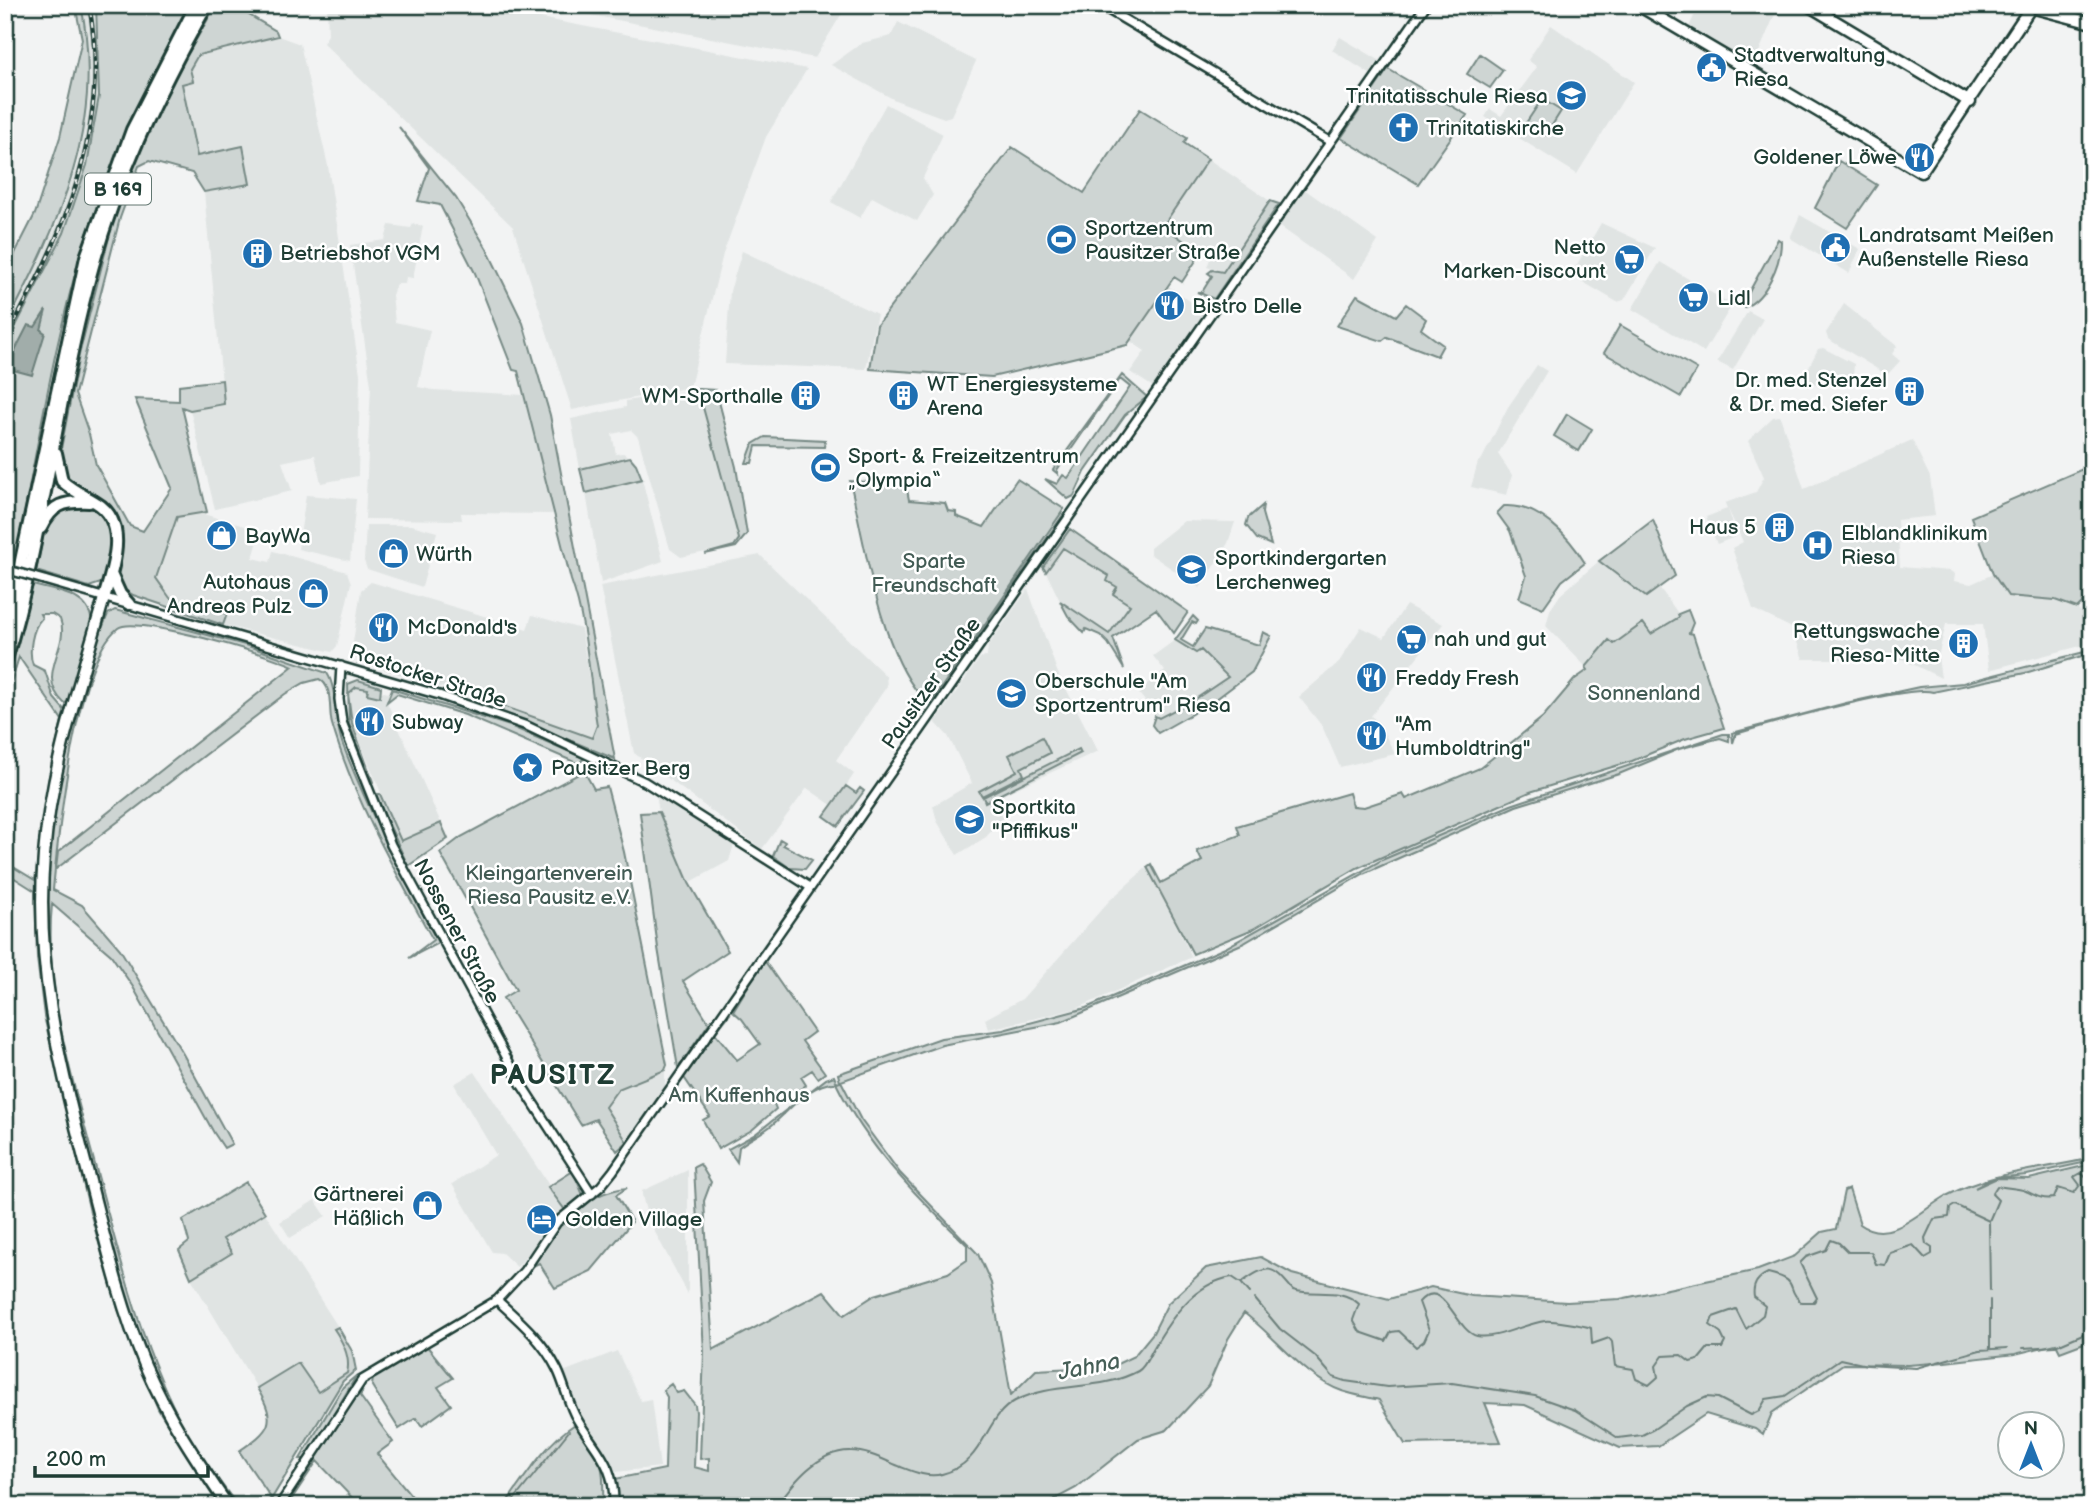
<svg xmlns="http://www.w3.org/2000/svg" width="2097" height="1511" font-family="'Balsamiq Sans',sans-serif">
  <rect width="100%" height="100%" fill="#f2f3f3"/>
  <filter id="ink" filterUnits="userSpaceOnUse"><feTurbulence type="fractalNoise" baseFrequency=".0143" numOctaves="2"/><feDisplacementMap in="SourceGraphic" scale="14" xChannelSelector="R" yChannelSelector="G"/><feConvolveMatrix kernelMatrix="1 2 1 2 8 2 1 2 1" color-interpolation-filters="sRGB"/></filter>
  <g filter="url(#ink)">
    <path fill="#e0e4e3" d="M81 5H92L98 50 99 96 92 140 64 233 5 347V327L56 226 78 162 90 74Z
      M327 5H473L807 69 766 137 723 254 690 387 572 410 513 227 323 43 328 35Z
      M539 5H847L815 58Z
      M1699 5H1779L1753 66 1689 27Z
      M898 22 976 61 951 116 944 118 895 100 831 65 862 43 891 36Z
      M1551 25 1634 82 1577 174 1485 117 1490 109 1501 116 1537 67 1528 60Z
      M278 36 300 44 328 166 360 374 358 476 321 483 315 455 282 462 292 491 215 509 190 410 224 404 204 192 250 183 197 156 182 83 193 81 190 69 198 55Z
      M1340 37 1379 60 1370 74 1332 50Z
      M886 104 943 134 923 178 933 195 917 221 872 197 860 218 831 202Z
      M1208 159 1270 201 1223 272 1207 267 1210 259 1163 227Z
      M1304 189 1378 241 1354 279 1279 226Z
      M1800 215 1860 249 1849 273 1790 238Z
      M1601 223 1655 248 1624 300 1617 302 1571 275Z
      M413 224 423 226 413 278 406 277 405 284H396L392 295 395 322 430 330 418 387 433 390 525 395 554 514 461 513 462 520 365 519 371 385 350 245 385 240 389 225 411 228Z
      M742 251 877 314 866 369 725 364 730 291Z
      M1660 262 1732 305 1704 352 1632 309Z
      M1168 286 1206 312 1153 387 1130 372 1145 351 1130 341Z
      M1844 304 1897 346 1892 354 1900 361 1887 375 1828 339 1826 333Z
      M1748 311 1763 319 1733 370 1717 362Z
      M1823 348 1854 364 1853 379 1821 388 1804 377 1818 349Z
      M1537 365 1547 371 1498 454 1512 475 1507 495 1471 487 1478 462 1482 459 1508 407Z
      M698 389 739 539 731 547 681 557 670 549 638 437 631 430 612 434 616 454 623 453 630 457 580 469 571 419 626 407V401Z
      M1780 416 1804 489 1912 440 1930 477 1935 516 1897 520 1900 567 1950 571 1955 574 1954 581 1971 584 1993 574 2008 596 2055 600 2077 608 2092 624V643L1989 670 1983 624H1946L1938 657 1941 678 1902 659H1803L1792 628 1753 609 1732 548 1743 542 1728 509 1737 536 1717 544 1706 517 1727 509 1725 503 1756 492 1764 477 1748 441 1773 417Z
      M642 479 663 561 601 583 586 493Z
      M306 495 356 499 350 561 298 549Z
      M200 513 261 531 253 558 270 562 273 551 347 572 351 583 337 646 332 652 223 625 226 614 170 598 156 578 177 516Z
      M1184 521 1235 522 1228 543 1200 588 1150 554V548Z
      M366 525H411L437 532 422 587 367 569 364 561Z
      M1063 548 1110 576 1130 605 1108 634 1060 601 1046 572Z
      M760 555 886 676 887 686 836 760 854 774 833 806 807 788 762 849 634 753 600 586Z
      M1599 561 1645 597 1659 587 1680 616 1651 634 1602 650 1586 667 1546 626 1550 610 1560 595Z
      M371 582 527 629 532 615 581 629 597 725 592 738 503 706 359 662 352 649 361 590Z
      M1028 589 1057 671 1098 751 995 798 1003 818 986 837 957 855 937 821 933 806 972 783 948 736 935 722 980 658 987 657 988 646Z
      M1406 605 1443 624 1371 716 1379 723 1395 754 1340 767 1322 726 1299 697 1339 662 1361 627 1384 638Z
      M1175 640 1196 653 1201 649 1228 676 1194 700 1159 719 1137 691 1165 671 1153 656Z
      M355 687 389 693 387 702 441 823 401 841 352 723 348 694Z
      M656 795 734 844 729 861 689 883 659 812Z
      M1147 867 1192 957 1076 1009 989 1029 985 1019 1022 999 1109 901Z
      M665 1070V1088L627 1142 605 1107 618 1089Z
      M475 1072 565 1210 517 1267 502 1253 492 1252 452 1184 496 1155 454 1084Z
      M688 1170V1294L648 1219 642 1195V1191Z
      M315 1200 326 1216 290 1238 280 1222Z
      M265 1213 338 1327 356 1361 347 1373 318 1393 298 1363 257 1388 191 1278 231 1254 223 1239Z
      M617 1351 641 1401 651 1399 660 1467 616 1472 609 1458 580 1419 573 1400 563 1372Z"/>
    <path fill="#ced5d3" stroke="#768984" stroke-width="2" d="M75 5H81C106 123 59 225 5 327V273L35 214 60 137 82 39Z
      M96 5H190C152 78 115 150 89 228 54 334 37 453 15 562L5 560V347L64 233 87 165 99 96Z
      M216 5H232L276 31 278 36 198 55 190 69 193 81 182 84 197 156 243 146 250 184 204 192 192 173 149 161 139 166 120 218 75 394 89 434 96 465 130 526 143 531 172 488 135 399 179 401V385L222 380 224 404 190 410 182 407 207 512 177 517 156 578 170 598 227 614 223 625 133 595 121 587C111 563 131 538 116 513 96 483 64 500 60 454L79 355 116 210 144 137 183 57 189 52Z
      M1480 54 1503 70 1490 88 1467 74Z
      M1388 69 1467 115 1418 184 1341 138Z
      M1542 99 1561 111 1546 135 1526 123Z
      M1140 109 1187 138 1184 143 1208 159 1163 226 1201 253 1182 282 1174 277 1127 345 992 377 870 369 877 325 1012 147 1084 193Z
      M399 127 456 198 487 249 523 323 550 415 615 759 502 712 503 706 592 738 597 725C589 678 587 623 571 580L518 371 513 370 475 273 440 205 418 201 429 168Z
      M1839 161 1877 185 1847 228 1815 208Z
      M1270 201 1279 204 1214 299 1197 292H1202L1212 276 1208 273 1212 270 1223 272Z
      M1778 239 1781 241C1781 264 1766 298 1745 307L1742 305Z
      M1357 295 1396 316 1406 304 1426 319 1421 329 1443 345 1437 356 1387 337 1382 341 1337 326Z
      M1620 325 1697 369 1681 397 1604 353Z
      M1122 375 1147 397 1125 415 1085 472 1074 496 1068 499 1045 479 1057 484 1063 475 1068 478 1130 387 1120 379 1057 470 1058 474 1053 470Z
      M698 389 716 390 736 467 747 534 736 547 705 554 734 546 739 539Z
      M1567 414 1592 429 1579 451 1554 436Z
      M765 437 825 440 824 447 756 446 752 463H746L753 444Z
      M630 457 636 464 642 479 586 493 580 469Z
      M2092 465V593L2077 608 2055 600 2008 596 1993 574 1971 517Z
      M1017 479 1064 509 932 701 923 691 920 695C880 649 864 541 850 481L906 484 909 500 945 503 948 511 956 512V516L984 527Z
      M90 505C119 520 113 557 101 583L89 587 36 571 46 523 59 508Z
      M1263 505 1262 513 1271 545 1257 539 1246 525 1248 518Z
      M1504 506C1539 504 1569 536 1585 563L1562 581 1543 608 1519 598 1526 576 1510 531 1497 513Z
      M1063 515 1065 517 936 702 934 700Z
      M1653 520 1675 576 1646 597 1599 561Z
      M1070 529 1188 612 1174 633 1156 609 1113 638 1124 669 1108 643 1100 635 1086 629 1084 633 1068 616 1060 601 1109 634 1130 605 1113 594 1117 587 1107 581 1109 576 1063 548 1046 572 1043 567Z
      M33 585C57 592 88 593 92 621L70 702 64 703C34 675 71 647 60 619L52 614H40L42 618C32 628 28 652 33 665L45 671 54 698 67 713 56 758 40 957 53 1047 134 1345 223 1506H219L158 1409 118 1309 90 1212 44 1016 37 958 35 891 5 872V862L35 880 49 776 62 720 19 657 5 702V680Z
      M115 610 245 645 327 673C338 690 334 723 343 745 369 813 404 878 438 943L409 958 433 940C395 871 354 800 332 724 328 711 334 686 319 679L304 683 285 694 56 869 58 852 293 666C272 655 134 615 118 628 75 662 58 836 53 890L82 905 120 949 183 1054 232 1144 224 1148 214 1133 133 987 111 955 52 904C44 986 70 1071 91 1150 117 1245 138 1344 186 1431 201 1458 220 1482 238 1506L231 1502 183 1433 150 1366 127 1304 72 1105 49 980 48 849 61 764 91 655 108 614Z
      M1688 610 1693 623 1689 633 1693 634 1724 728 1685 739 1632 761 1530 792 1357 868 1253 929 1193 954 1147 867 1151 864 1161 883 1202 861 1197 851 1240 835 1237 826 1349 793 1353 806 1364 807 1403 794 1406 799 1480 768 1543 717 1575 679 1588 670 1586 667 1609 640 1614 644 1643 623 1651 634 1679 617 1678 614Z
      M1193 616 1198 621 1196 624 1192 622 1181 640 1193 647 1205 629 1259 645 1263 632 1271 636 1252 672 1211 703 1158 733 1152 725 1155 716 1159 718 1194 700 1228 677 1201 650 1196 653 1175 640Z
      M2092 650V653L2025 673 1933 692C1909 684 1768 724 1736 734L1733 743 1732 733 1846 703 1919 687 1963 683Z
      M358 680 381 687 380 697 367 694 368 689 356 687 348 694 352 723 373 782 372 784 349 723 348 684Z
      M392 689 510 726 584 758 579 764 465 715 397 694 387 702Z
      M1723 734H1729V741L1720 738 1679 749 1619 774 1516 806 1363 874 1244 943 1061 1022 942 1045 841 1081 861 1120 900 1173 978 1254 991 1283 1011 1395 1036 1370 1113 1366 1134 1356 1153 1333 1168 1303 1206 1268 1261 1257 1292 1274 1389 1299 1431 1287 1472 1296 1567 1302 1620 1299 1758 1270 1795 1256 1822 1232 1836 1229 1844 1191 1849 1189 1860 1224C1890 1246 1921 1210 1946 1196 1994 1171 2040 1170 2092 1158V1161L2027 1175 1994 1178 1975 1188 1997 1178 2029 1179 2092 1164V1340L2060 1352 2056 1344 2015 1354 1945 1362 1908 1365 1843 1364 1772 1413 1763 1435 1755 1429 1706 1414 1658 1446 1620 1448 1525 1405 1485 1403 1501 1442 1405 1444 1379 1400C1367 1397 1353 1395 1342 1391 1306 1379 1275 1336 1244 1313L1228 1339 1208 1386 1167 1430 1138 1439 1076 1488 1042 1506H616L615 1479 665 1469 667 1397 663 1390 671 1384 677 1393 684 1391 695 1405 696 1412 694 1467 709 1471V1458L700 1459 704 1352 694 1167 700 1164 711 1182 704 1201 713 1350 824 1291 844 1315 875 1295 948 1273 967 1260V1245C916 1196 867 1147 836 1083 812 1081 789 1111 772 1125 761 1134 749 1139 739 1147L737 1162 728 1149 754 1135 826 1079 834 1076 837 1083 840 1082 838 1074 941 1038 1003 1030 1086 1008 1225 948 1382 860 1511 805Z
      M1042 737 1050 753 1021 768 1024 775 982 796 979 791 1017 771 1009 755Z
      M1079 749 1081 753 985 802 983 797Z
      M584 771 594 789 607 787 624 852 667 1065 665 1070 618 1089 605 1107 627 1142 617 1151 596 1119 581 1125 503 998 516 990 440 853 461 837Z
      M846 786 856 793 860 788 864 791 838 826 824 816Z
      M375 794H380L401 841 441 823 448 839 408 866Z
      M659 812 689 883 728 951 683 981 709 1023 678 1068 658 948 640 813Z
      M780 839 785 842 783 845 812 860 805 869 790 868 773 856Z
      M764 960 814 1032 802 1041 825 1073 818 1078 812 1070 801 1077 806 1085 782 1103 780 1100 774 1104 776 1109 752 1130 718 1149 703 1120 710 1116 683 1076 727 1013 730 1014 715 1033 737 1060 760 1044 742 1019 733 1011Z
      M573 1171 583 1195 565 1210 548 1187Z
      M246 1182 265 1213 223 1239 232 1253 191 1278 179 1250 189 1242 183 1220Z
      M627 1188 616 1195 632 1222 591 1271 555 1288 539 1263 533 1266C551 1227 588 1191 627 1188Z
      M338 1327 352 1351 356 1370 343 1381 269 1503 264 1506 271 1498 239 1451C270 1430 278 1423 257 1388L298 1363 318 1392 347 1373C351 1358 343 1342 334 1329Z
      M426 1345 453 1378 438 1387 451 1405 422 1426 416 1418 399 1429 372 1386 373 1378Z
      M357 1375 307 1459H300L343 1387Z
      M363 1390 360 1396 393 1442 377 1454 420 1506H360L317 1461 287 1506H283L348 1407Z
      M575 1424C603 1459 604 1461 603 1506H504C525 1477 545 1444 575 1424Z"/>
    <path fill="#a1adaa" stroke="#6d807b" stroke-width="2" d="M46 310 41 330 45 333 32 375 6 368 28 325 35 327Z"/>
    <g fill="none" stroke-linecap="round" stroke-linejoin="round">
      <path stroke="#6d807b" stroke-width="2" d="M1989 1222 1990 1290
        M1242 1284 1250 1293
        M1255 1299 1280 1329 1315 1356 1333 1377 1345 1381 1387 1387 1452 1383 1535 1396 1575 1410 1618 1438 1642 1435 1654 1429 1687 1406 1707 1397 1718 1398 1751 1415 1759 1411 1766 1399 1785 1396 1840 1359 1867 1365 1916 1368 1980 1350 2007 1348
        M1990 1300V1348
        M2023 1348 2055 1346 2092 1330
        M509 1506 569 1431
        M776 1506C793 1483 818 1450 851 1451 868 1451 886 1461 901 1467 914 1472 929 1478 942 1474 986 1463 983 1418 1015 1401 1054 1381 1100 1392 1138 1371 1145 1367 1149 1356 1153 1349 1171 1318 1194 1283 1232 1277L1241 1283C1269 1263 1272 1265 1293 1290 1315 1297 1340 1286 1359 1304L1353 1320 1360 1332 1386 1341 1391 1332 1399 1331 1416 1347 1424 1341 1429 1330 1419 1302C1444 1274 1455 1331 1477 1336 1496 1340 1526 1323 1545 1321 1551 1320 1583 1325 1591 1328L1592 1344 1609 1338 1612 1342 1615 1366 1633 1369 1636 1379 1649 1385 1658 1377 1656 1366 1663 1356 1681 1355 1690 1362 1698 1360 1708 1348H1722L1725 1342 1720 1332 1710 1325 1713 1317 1736 1309 1746 1329 1763 1315 1765 1306 1754 1297C1752 1285 1757 1278 1768 1273 1802 1281 1784 1287 1801 1302H1814L1817 1298 1800 1263 1806 1257 1826 1250 1831 1240 1839 1243 1848 1252H1871L1876 1264 1885 1265 1890 1253 1913 1245 1925 1258 1932 1254V1248L1926 1244 1925 1238 1934 1219 1949 1217 1950 1208 1955 1205 1989 1221 1998 1200 1992 1194 1997 1186C2006 1188 2018 1188 2026 1191 2036 1196 2043 1200 2054 1198L2058 1188 2074 1193 2080 1185 2074 1177 2081 1173 2092 1183"/>
      <defs>
        <path id="minor" d="M1100 5 1329 141
          M44 580 439 695 527 726 645 782 810 887
          M341 666 339 699 342 722 391 845 521 1084 592 1194
          M497 1300C520 1321 543 1341 557 1369 565 1385 568 1404 577 1419 596 1452 615 1463 614 1506
          M279 1506 362 1380 497 1300 524 1271 557 1222 601 1186 613 1171 1426 5"/>
        <path id="major" d="M1638 5 1921 172 2031 7 2092 23
          M1808 5 1970 102
          M104 598C80 683 51 766 44 855 35 961 58 1060 85 1162 103 1230 118 1300 145 1365 167 1416 197 1461 228 1506"/>
        <path id="highway" d="M56 453 62 481C73 491 83 495 95 502 130 522 113 567 104 598
          M41 528C52 504 64 501 89 502
          M111 574 120 594 129 604
          M5 635 86 257 132 130 196 5
          M5 663C43 539 55 409 88 284 114 184 156 94 207 5"/>
      </defs>
      <use href="#minor" stroke="#1f3d34" stroke-width="12"/>
      <use href="#major" stroke="#1f3d34" stroke-width="15"/>
      <use href="#highway" stroke="#1f3d34" stroke-width="16"/>
      <use href="#minor" stroke="#fff" stroke-width="7"/>
      <use href="#major" stroke="#fff" stroke-width="10"/>
      <use href="#highway" stroke="#fff" stroke-width="10"/>
      <defs>
        <path id="rail" d="M5 339C64 236 112 127 89 5"/>
      </defs>
      <use href="#rail" stroke="#1f3d34" stroke-width="4.5"/>
      <use href="#rail" stroke="#fff" stroke-width="2" stroke-dasharray="5" stroke-linecap="butt"/>
      <defs>
        <path id="minor-bridge" d="M5 569 44 580"/>
      </defs>
      <use href="#minor-bridge" stroke="#1f3d34" stroke-width="12" stroke-linecap="butt"/>
      <use href="#minor-bridge" stroke="#fff" stroke-width="7"/>
    </g>
  </g>
  <defs>
    <symbol id="civic-disc" viewBox="-11 -11 22 22"><circle r="9.5" fill="#1f6fb2" stroke="#fff"/><path d="M-.6-6.5H3V-4.5H.6V-3L4-1V1h2V6H-6V1h2V-1L-.6-3ZM-1.2 2.5V6h2.4V2.5Z" fill="#fff"/></symbol>
    <symbol id="school-disc" viewBox="-11 -11 22 22"><circle r="9.5" fill="#1f6fb2" stroke="#fff"/><path d="M0-5L7-2L0 1L-7-2ZM-4 1L0 2.5L4 1V4Q0 6-4 4Z" fill="#fff"/></symbol>
    <symbol id="church-disc" viewBox="-11 -11 22 22"><circle r="9.5" fill="#1f6fb2" stroke="#fff"/><path d="M-1.2-6h2.4v3.5h3.3v2.4h-3.3V6h-2.4V-.1h-3.3v-2.4h3.3Z" fill="#fff"/></symbol>
    <symbol id="restaurant-disc" viewBox="-11 -11 22 22"><circle r="9.5" fill="#1f6fb2" stroke="#fff"/><path d="M-5-6h1v4h1v-4h1v4h1v-4h1v5L-1.5 .5V6h-2V.5L-5-1ZM5-6V6H3V1.5H1.5Q1.5-4 5-6Z" fill="#fff"/></symbol>
    <symbol id="stadium-disc" viewBox="-11 -11 22 22"><circle r="9.5" fill="#1f6fb2" stroke="#fff"/><path d="M0-5a6.5 5 0 1 0 0 10a6.5 5 0 1 0 0-10ZM-3.5-1.8h7v3.6h-7Z" fill="#fff"/></symbol>
    <symbol id="building-disc" viewBox="-11 -11 22 22"><circle r="9.5" fill="#1f6fb2" stroke="#fff"/><path d="M-4-6H4V6H1V3H-1V6H-4ZM-2.5-4.3h1.7v1.8h-1.7ZM.8-4.3h1.7v1.8H.8ZM-2.5-1h1.7V.8h-1.7ZM.8-1h1.7V.8H.8Z" fill="#fff"/></symbol>
    <symbol id="supermarket-disc" viewBox="-11 -11 22 22"><circle r="9.5" fill="#1f6fb2" stroke="#fff"/><path d="M-6-5.5h2.5l.6 2H6L4.5 2H-2.5L-4.4-4H-6ZM-1.5 3.2a1.3 1.3 0 1 0 .1 0ZM3 3.2a1.3 1.3 0 1 0 .1 0Z" fill="#fff"/></symbol>
    <symbol id="shop-disc" viewBox="-11 -11 22 22"><circle r="9.5" fill="#1f6fb2" stroke="#fff"/><path d="M-5-2.5h2.3a2.7 3.5 0 0 1 5.4 0H5L5.5 6h-11ZM-1.5-2.5h3a1.5 2.3 0 0 0-3 0Z" fill="#fff"/></symbol>
    <symbol id="hospital-disc" viewBox="-11 -11 22 22"><circle r="9.5" fill="#1f6fb2" stroke="#fff"/><path d="M-5-5h3v3.5h4V-5h3V5h-3V1.5h-4V5h-3Z" fill="#fff"/></symbol>
    <symbol id="sight-disc" viewBox="-11 -11 22 22"><circle r="9.5" fill="#1f6fb2" stroke="#fff"/><path d="M0-6L1.8-2.2L6-1.7L2.9 1.2L3.7 5.4L0 3.3L-3.7 5.4L-2.9 1.2L-6-1.7L-1.8-2.2Z" fill="#fff"/></symbol>
    <symbol id="hotel-disc" viewBox="-11 -11 22 22"><circle r="9.5" fill="#1f6fb2" stroke="#fff"/><path d="M-6-4.5h1.5V1H6V5H4.5V3h-9V5H-6ZM-4 0a1.8 1.8 0 1 1 3.6 0ZM.5 0V-2.5h3Q6-2.5 6 0Z" fill="#fff"/></symbol>
  </defs>
  <g fill-rule="evenodd">
    <use href="#civic-disc" x="1694" y="50" width="35" height="35"/>
    <use href="#school-disc" x="1554" y="78" width="35" height="35"/>
    <use href="#church-disc" x="1386" y="110" width="35" height="35"/>
    <use href="#restaurant-disc" x="1902" y="140" width="35" height="35"/>
    <use href="#stadium-disc" x="1044" y="222" width="35" height="35"/>
    <use href="#civic-disc" x="1818" y="230" width="35" height="35"/>
    <use href="#building-disc" x="240" y="236" width="35" height="35"/>
    <use href="#supermarket-disc" x="1612" y="242" width="35" height="35"/>
    <use href="#supermarket-disc" x="1676" y="280" width="35" height="35"/>
    <use href="#restaurant-disc" x="1152" y="288" width="35" height="35"/>
    <use href="#building-disc" x="1892" y="374" width="35" height="35"/>
    <use href="#building-disc" x="788" y="378" width="35" height="35"/>
    <use href="#building-disc" x="886" y="378" width="35" height="35"/>
    <use href="#stadium-disc" x="808" y="450" width="35" height="35"/>
    <use href="#building-disc" x="1762" y="510" width="35" height="35"/>
    <use href="#shop-disc" x="204" y="518" width="35" height="35"/>
    <use href="#hospital-disc" x="1800" y="528" width="35" height="35"/>
    <use href="#shop-disc" x="376" y="536" width="35" height="35"/>
    <use href="#school-disc" x="1174" y="552" width="35" height="35"/>
    <use href="#shop-disc" x="296" y="576" width="35" height="35"/>
    <use href="#restaurant-disc" x="366" y="610" width="35" height="35"/>
    <use href="#supermarket-disc" x="1394" y="622" width="35" height="35"/>
    <use href="#building-disc" x="1946" y="626" width="35" height="35"/>
    <use href="#restaurant-disc" x="1354" y="660" width="35" height="35"/>
    <use href="#school-disc" x="994" y="676" width="35" height="35"/>
    <use href="#restaurant-disc" x="352" y="704" width="35" height="35"/>
    <use href="#restaurant-disc" x="1354" y="718" width="35" height="35"/>
    <use href="#sight-disc" x="510" y="750" width="35" height="35"/>
    <use href="#school-disc" x="952" y="802" width="35" height="35"/>
    <use href="#shop-disc" x="410" y="1188" width="35" height="35"/>
    <use href="#hotel-disc" x="524" y="1202" width="35" height="35"/>
  </g>
  <g text-anchor="middle" stroke-width="5" stroke-linejoin="round" paint-order="stroke">
    <rect fill="#fff" stroke="#627771" stroke-width="2" x="85" y="173.5" width="66" height="31" rx="5"/>
    <g font-size="19" font-weight="bold" fill="#1f3d34">
      <text x="118" y="196">B 169</text>
    </g>
    <g font-size="21" fill="#1f3d34" stroke="#fff" text-anchor="start">
      <text x="1734" y="62">Stadtverwaltung<tspan x="1734" dy="24">Riesa</tspan></text>
      <text x="1548" y="103" text-anchor="end">Trinitatisschule Riesa</text>
      <text x="1426" y="135">Trinitatiskirche</text>
      <text x="1897" y="164" text-anchor="end">Goldener Löwe</text>
      <text x="1085" y="235">Sportzentrum<tspan x="1085" dy="24">Pausitzer Straße</tspan></text>
      <text x="1858" y="242">Landratsamt Meißen<tspan x="1858" dy="24">Außenstelle Riesa</tspan></text>
      <text x="1606" y="254" text-anchor="end">Netto<tspan x="1606" dy="24">Marken-Discount</tspan></text>
      <text x="280" y="260">Betriebshof VGM</text>
      <text x="1717" y="305">Lidl</text>
      <text x="1192" y="313">Bistro Delle</text>
      <text x="1887" y="387" text-anchor="end">Dr. med. Stenzel<tspan x="1887" dy="24">&amp; Dr. med. Siefer</tspan></text>
      <text x="927" y="391">WT Energiesysteme<tspan x="927" dy="24">Arena</tspan></text>
      <text x="783" y="403" text-anchor="end">WM-Sporthalle</text>
      <text x="848" y="463">Sport- &amp; Freizeitzentrum<tspan x="848" dy="24">„Olympia“</tspan></text>
      <text x="1756" y="534" text-anchor="end">Haus 5</text>
      <text x="1841" y="540">Elblandklinikum<tspan x="1841" dy="24">Riesa</tspan></text>
      <text x="245" y="543">BayWa</text>
      <text x="416" y="561">Würth</text>
      <text x="1215" y="565">Sportkindergarten<tspan x="1215" dy="24">Lerchenweg</tspan></text>
      <text x="291" y="589" text-anchor="end">Autohaus<tspan x="291" dy="24">Andreas Pulz</tspan></text>
      <text x="407" y="634">McDonald's</text>
      <text x="1940" y="638" text-anchor="end">Rettungswache<tspan x="1940" dy="24">Riesa-Mitte</tspan></text>
      <text x="1434" y="646">nah und gut</text>
      <text x="1395" y="685">Freddy Fresh</text>
      <text x="1035" y="688">Oberschule "Am<tspan x="1035" dy="24">Sportzentrum" Riesa</tspan></text>
      <text x="392" y="729">Subway</text>
      <text x="1395" y="731">"Am<tspan x="1395" dy="24">Humboldtring"</tspan></text>
      <text x="551" y="775">Pausitzer Berg</text>
      <text x="992" y="814">Sportkita<tspan x="992" dy="24">"Pfiffikus"</tspan></text>
      <text x="404" y="1201" text-anchor="end">Gärtnerei<tspan x="404" dy="24">Häßlich</tspan></text>
      <text x="565" y="1226">Golden Village</text>
    </g>
    <g font-size="21" fill="#425b54" stroke="#fff">
      <text x="934" y="568">Sparte<tspan x="934" dy="24">Freundschaft</tspan></text>
      <text x="1644" y="700">Sonnenland</text>
      <text x="549" y="880">Kleingartenverein<tspan x="549" dy="24">Riesa Pausitz e.V.</tspan></text>
      <text x="739" y="1102">Am Kuffenhaus</text>
    </g>
    <g font-size="21" fill="#1f3d34" stroke="#fff">
      <text transform="translate(428 676) rotate(18)" y="7">Rostocker Straße</text>
      <text transform="translate(931 683) rotate(-55)" y="7">Pausitzer Straße</text>
      <text transform="translate(457 931) rotate(62)" y="7">Nossener Straße</text>
    </g>
    <g font-size="23" font-style="italic" fill="#465f57" stroke="#fff">
      <text transform="translate(1089 1366) rotate(-11)" y="8">Jahna</text>
    </g>
    <g font-size="28" font-weight="bold" letter-spacing="2" fill="#1f3d34" stroke="#fff">
      <text x="553" y="1084">PAUSITZ</text>
    </g>
  </g>
  <rect width="2097" height="1511" fill="none" stroke="#fff" stroke-width="28"/>
  <rect x="14" y="14" width="2069" height="1483" fill="none" stroke="#1f3d34" stroke-width="2.5" filter="url(#ink)"/>
  <g transform="translate(2031 1445)"><circle r="33" fill="#ffffff" stroke="#a5b1ae" stroke-width="2"/>
  <path d="M0-5L12 26L0 18L-12 26Z" fill="#1f6fb2"/>
  <text y="-10" font-size="19" font-weight="bold" text-anchor="middle" fill="#1f3d34">N</text>
  </g>
  <path d="M35 1466v10h173v-10" fill="none" stroke="#1f3d34" stroke-width="3.5"/>
  <text x="46" y="1466" font-size="21" fill="#1f3d34" stroke="#ffffff" stroke-width="5" paint-order="stroke">200 m</text>
</svg>
